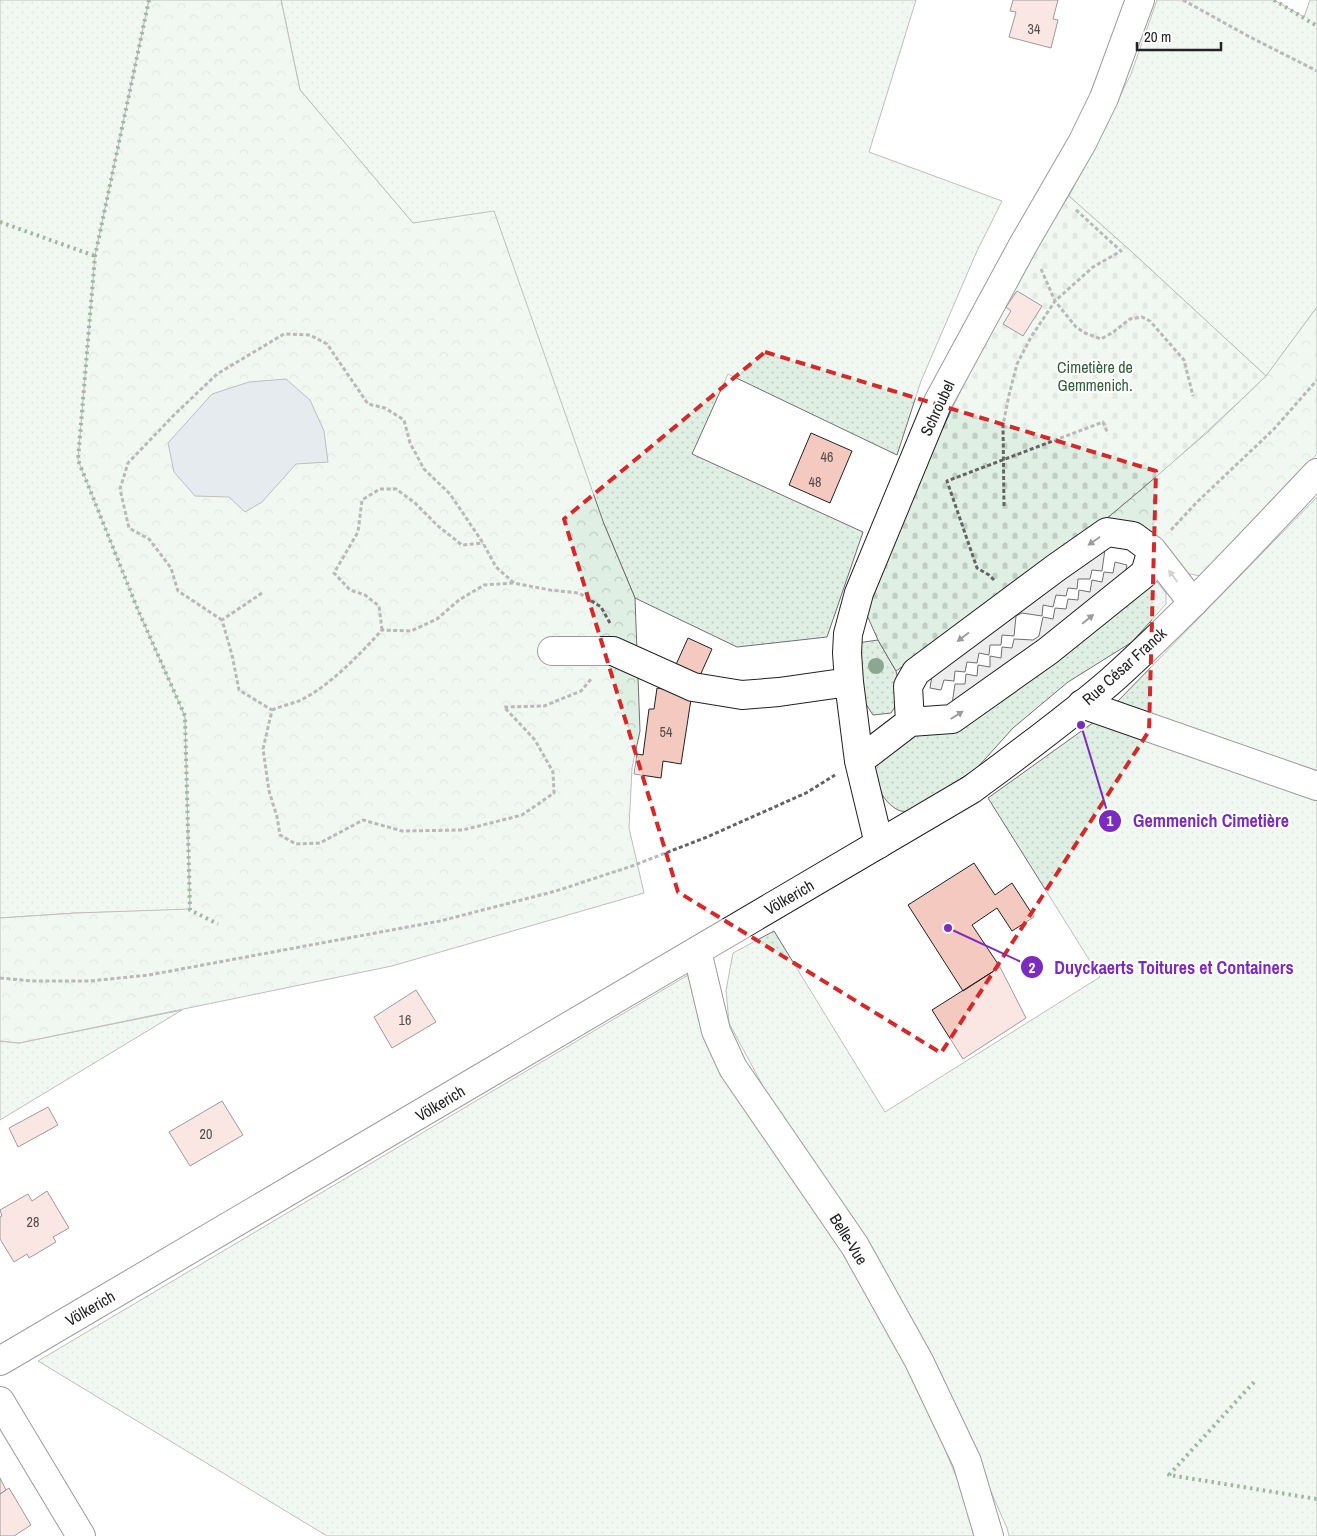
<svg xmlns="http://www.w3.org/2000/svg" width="1317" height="1536" font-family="'Archivo Narrow',sans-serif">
  <defs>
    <pattern id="grass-dots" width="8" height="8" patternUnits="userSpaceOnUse" patternTransform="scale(1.25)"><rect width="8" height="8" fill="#e0efe3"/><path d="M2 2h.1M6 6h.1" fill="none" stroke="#c0cdc2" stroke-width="1.8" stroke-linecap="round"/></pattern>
    <pattern id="forest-crowns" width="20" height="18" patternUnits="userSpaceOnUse" patternTransform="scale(1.25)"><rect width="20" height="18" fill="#e0efe3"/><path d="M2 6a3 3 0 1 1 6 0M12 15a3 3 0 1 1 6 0" fill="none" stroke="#c0cdc2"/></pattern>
    <pattern id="cemetery-stones" width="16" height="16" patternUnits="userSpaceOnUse" patternTransform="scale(1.25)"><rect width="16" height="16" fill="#e0efe3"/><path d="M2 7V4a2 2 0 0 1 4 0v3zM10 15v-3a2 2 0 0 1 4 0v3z" fill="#c0cdc2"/></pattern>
  </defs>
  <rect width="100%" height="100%" fill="#fff"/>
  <path fill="url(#grass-dots)" stroke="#6f6f6f" d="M0 0H149L95 256 138 610 185 716 190 910 76 913 0 918Z
    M281 0H916L869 152 1002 201 977 251 921 381 897 455 728 374 692 454 863 532 827 637 737 647 635 598 604 524 413 223 300 90Z
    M1157 0H1274L1304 17 1310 0H1317V307L1266 376 1133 253 1069 196 1131 74Z
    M1317 497V778L1116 703Z
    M1152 576 1166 593V604L1132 642 1068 682 1013 728 977 768 910 812C907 811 902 812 898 810 882 802 870 777 876 760Z
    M878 640 896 671 902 696 891 713 873 715 862 698 857 643Z
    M1094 722 1317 795V1536H1009L1007 1528 937 1369 765 1090 729 1023 726 990 733 953 774 931 885 1112 1100 977 988 798Z
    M688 975 714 1048 843 1243 931 1415 973 1518 976 1536H327L38 1361Z
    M182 1010 0 1120V1041L19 1043Z"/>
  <path fill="url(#forest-crowns)" stroke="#6f6f6f" d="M149 0H281L300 90 413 223 494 211 604 524 635 598 640 731 632 768 629 828 644 893 392 966 19 1043 0 1041V918L76 913 190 909 185 716 138 610 78 460 95 256Z
    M1317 307V454L1266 509 1200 576 1180 572 1140 525 1106 519 1208 432 1266 376Z"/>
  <path fill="url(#cemetery-stones)" stroke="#6f6f6f" d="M1069 196 1133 253 1266 376C1186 453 1102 527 1011 591 973 619 934 645 896 671L878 640 866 613 926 463 1006 297 1049 224Z"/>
  <path fill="#ededed" stroke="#6f6f6f" d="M1106 542 1102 571 1092 570 1090 579H1078L1077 589 1068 588 1066 596 1056 595 1053 607 1043 605 1042 616 1022 613 1016 616 1014 636 1002 635 1001 645H990L989 655 979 653 977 663 967 662 965 672 955 671 954 681 944 680 941 690 930 688 933 670Z
    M1115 562 1127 565 1123 585 951 711 955 684H965L966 674 977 676 978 665 990 667V656L1001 658 1002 647 1012 648 1014 639 1033 640 1039 636 1043 617 1053 619 1055 608 1066 609 1068 599 1078 600 1079 590 1090 592 1092 580 1102 582 1104 572 1113 573Z"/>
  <path fill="#c7d3dd" stroke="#6f6f6f" d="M286 379 310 400 324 431 328 462 296 464 262 502 245 512 229 497 195 496 174 472 168 443 212 394 249 382Z"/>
  <path fill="#f3c9c0" stroke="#222" d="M1013 0H1058L1053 19 1058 20 1051 48 1009 37 1016 12 1010 11Z
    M1017 291 1042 306 1023 336 1003 324 1011 311 1006 307Z
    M811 433 852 451 830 503 789 485Z
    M688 638 712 649 698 680 674 669Z
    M657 688 692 693 681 764 663 761 661 778 634 774 637 754 643 755 649 709H654Z
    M974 863 995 895 1012 883 1034 917 1012 931 997 908 972 925 1000 967 963 991 908 905Z
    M1000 967 1026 1018 963 1059 932 1010Z
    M416 990 436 1022 392 1048 374 1017Z
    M222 1101 243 1135 190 1166 169 1132Z
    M48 1107 58 1125 18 1147 9 1128Z
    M47 1191 69 1228 53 1237 56 1242 29 1258 27 1254 14 1262 0 1239V1217L2 1216 0 1210 28 1194 32 1201Z
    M0 1478 6 1490 0 1494Z
    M9 1488 31 1525 14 1536H0V1494Z"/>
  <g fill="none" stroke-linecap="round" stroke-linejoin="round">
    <defs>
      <path id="minor" d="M552 651H613L693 687 742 695 779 692 849 682
        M1082 704 1317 786
        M910 722 908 686 916 672 1057 567 1107 532 1133 536 1152 550 1193 603
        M859 761 910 722 952 719 1048 651 1145 573 1152 550
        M879 844 859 761 849 682 847 653 848 634 859 593 938 402 1023 245 1082 143 1104 98 1140 0
        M697 951 716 1031 733 1068 855 1246 919 1361 967 1462 989 1536
        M0 1401 81 1536"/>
      <path id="major" d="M0 1361 972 789C1019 754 1067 719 1112 680 1184 615 1250 544 1317 473"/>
    </defs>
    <use href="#minor" stroke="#222" stroke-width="30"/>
    <use href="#major" stroke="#222" stroke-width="30"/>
    <path stroke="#646464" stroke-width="3" stroke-dasharray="4 2.5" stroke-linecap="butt" d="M1183 0 1248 36 1317 71
      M1041 269 1055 301 1076 327 1085 333 1101 339 1112 333 1130 319 1142 317 1150 321 1184 360 1193 396
      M1004 506 1003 425 1009 395 1017 364 1031 337 1055 301 1093 267 1121 251 1075 209
      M1171 530 1196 503 1274 429 1317 380
      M994 580 989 575 977 568 947 481 1103 422 1108 434
      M262 593 222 620 232 655 239 690 272 710 263 749 269 791 277 817 280 835 296 844 320 843 363 820 402 831 463 830 522 815 554 793 553 772 535 740 504 707 544 706 581 691 592 678
      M222 620 178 591 171 568 149 539 129 528 120 489 128 463 174 415 217 374 284 334 310 335 327 344 368 404 385 408 404 420 410 443 424 469 450 494 483 543 496 567 514 583 550 590 579 593 601 607 610 623
      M382 630 379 606 365 595 350 590 334 573 358 532 362 500 380 489H396L414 502 438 526 462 545 483 543
      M272 710C281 706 292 704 301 700 331 685 360 654 382 630L411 631 437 619 459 600 484 585 513 583
      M0 978 32 981H90L149 975 440 921 556 891 632 866 707 837 806 793 835 775"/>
    <use href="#minor" stroke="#fff" stroke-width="28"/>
    <use href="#major" stroke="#fff" stroke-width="28"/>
    <path stroke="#2f5e38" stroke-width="4" stroke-dasharray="2.5 4" stroke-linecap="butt" d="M149 0 95 256 78 460 138 610 185 716 190 910 218 924
      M1274 0 1317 26
      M0 222 95 256
      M1254 1382 1169 1475 1317 1499"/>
  </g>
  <circle fill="#8da692" cx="876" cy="666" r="8"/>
  <defs><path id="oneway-solid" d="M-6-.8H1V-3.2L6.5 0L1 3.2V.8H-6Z" transform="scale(1.25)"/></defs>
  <g fill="#9c9c9c">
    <use href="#oneway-solid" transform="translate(1094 541) rotate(145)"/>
    <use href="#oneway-solid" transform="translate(1173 576) rotate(-128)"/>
    <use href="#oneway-solid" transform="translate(1088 619) rotate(-39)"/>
    <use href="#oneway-solid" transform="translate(963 637) rotate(143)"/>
    <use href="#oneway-solid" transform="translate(957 715) rotate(-32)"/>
  </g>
  <path d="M0 0H1317V1536H0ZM765 352 1156 471 1149 731 941 1053 678 892 564 519Z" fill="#fff" fill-opacity=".55" fill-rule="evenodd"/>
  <path fill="none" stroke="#d62828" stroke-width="4" stroke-dasharray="10 6" stroke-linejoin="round" d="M765 352 1156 471 1149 731 941 1053 678 892 564 519Z"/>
  <g text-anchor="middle" stroke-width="4" stroke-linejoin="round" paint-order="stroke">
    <g font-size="14" fill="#564c4a">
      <text x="1034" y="34">34</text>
      <text x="827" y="462">46</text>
      <text x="815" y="487">48</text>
      <text x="666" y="737">54</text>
      <text x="405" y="1025">16</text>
      <text x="206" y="1139">20</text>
      <text x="33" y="1227">28</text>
    </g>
    <g font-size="16" fill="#2f5e38" stroke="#fff">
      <text x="1095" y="373">Cimetière de<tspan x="1095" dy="18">Gemmenich.</tspan></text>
    </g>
    <g font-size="16" fill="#222" stroke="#fff">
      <text transform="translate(937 408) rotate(-65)" y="6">Schroubel</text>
      <text transform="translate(1124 666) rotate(-42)" y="6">Rue César Franck</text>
      <text transform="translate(789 897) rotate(-30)" y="6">Völkerich</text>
      <text transform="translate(440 1103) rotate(-31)" y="6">Völkerich</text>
      <text transform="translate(849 1239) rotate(58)" y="6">Belle-Vue</text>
      <text transform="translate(90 1308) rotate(-30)" y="6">Völkerich</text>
    </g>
  </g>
  <path fill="none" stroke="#7b2cbf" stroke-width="2" d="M1081 725L1110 821M948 928L1032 967"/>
  <g fill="#7b2cbf" stroke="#fff" stroke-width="2">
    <circle cx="1081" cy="725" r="5"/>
    <circle cx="948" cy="928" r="5"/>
    <circle cx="1110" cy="821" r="12"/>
    <circle cx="1032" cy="967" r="12"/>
  </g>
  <g font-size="15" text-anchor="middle" font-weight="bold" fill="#fff">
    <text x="1110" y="826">1</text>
    <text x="1032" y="973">2</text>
  </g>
  <g font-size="18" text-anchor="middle" font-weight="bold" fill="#7b2cbf" stroke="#fff" stroke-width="4" stroke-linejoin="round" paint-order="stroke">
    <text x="1211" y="827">Gemmenich Cimetière</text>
    <text x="1174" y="974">Duyckaerts Toitures et Containers</text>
  </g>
  <path d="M1137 42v8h84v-8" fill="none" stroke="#222222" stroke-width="2.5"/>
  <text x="1144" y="42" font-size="15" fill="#222222" stroke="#ffffff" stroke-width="4" paint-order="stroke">20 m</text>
</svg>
